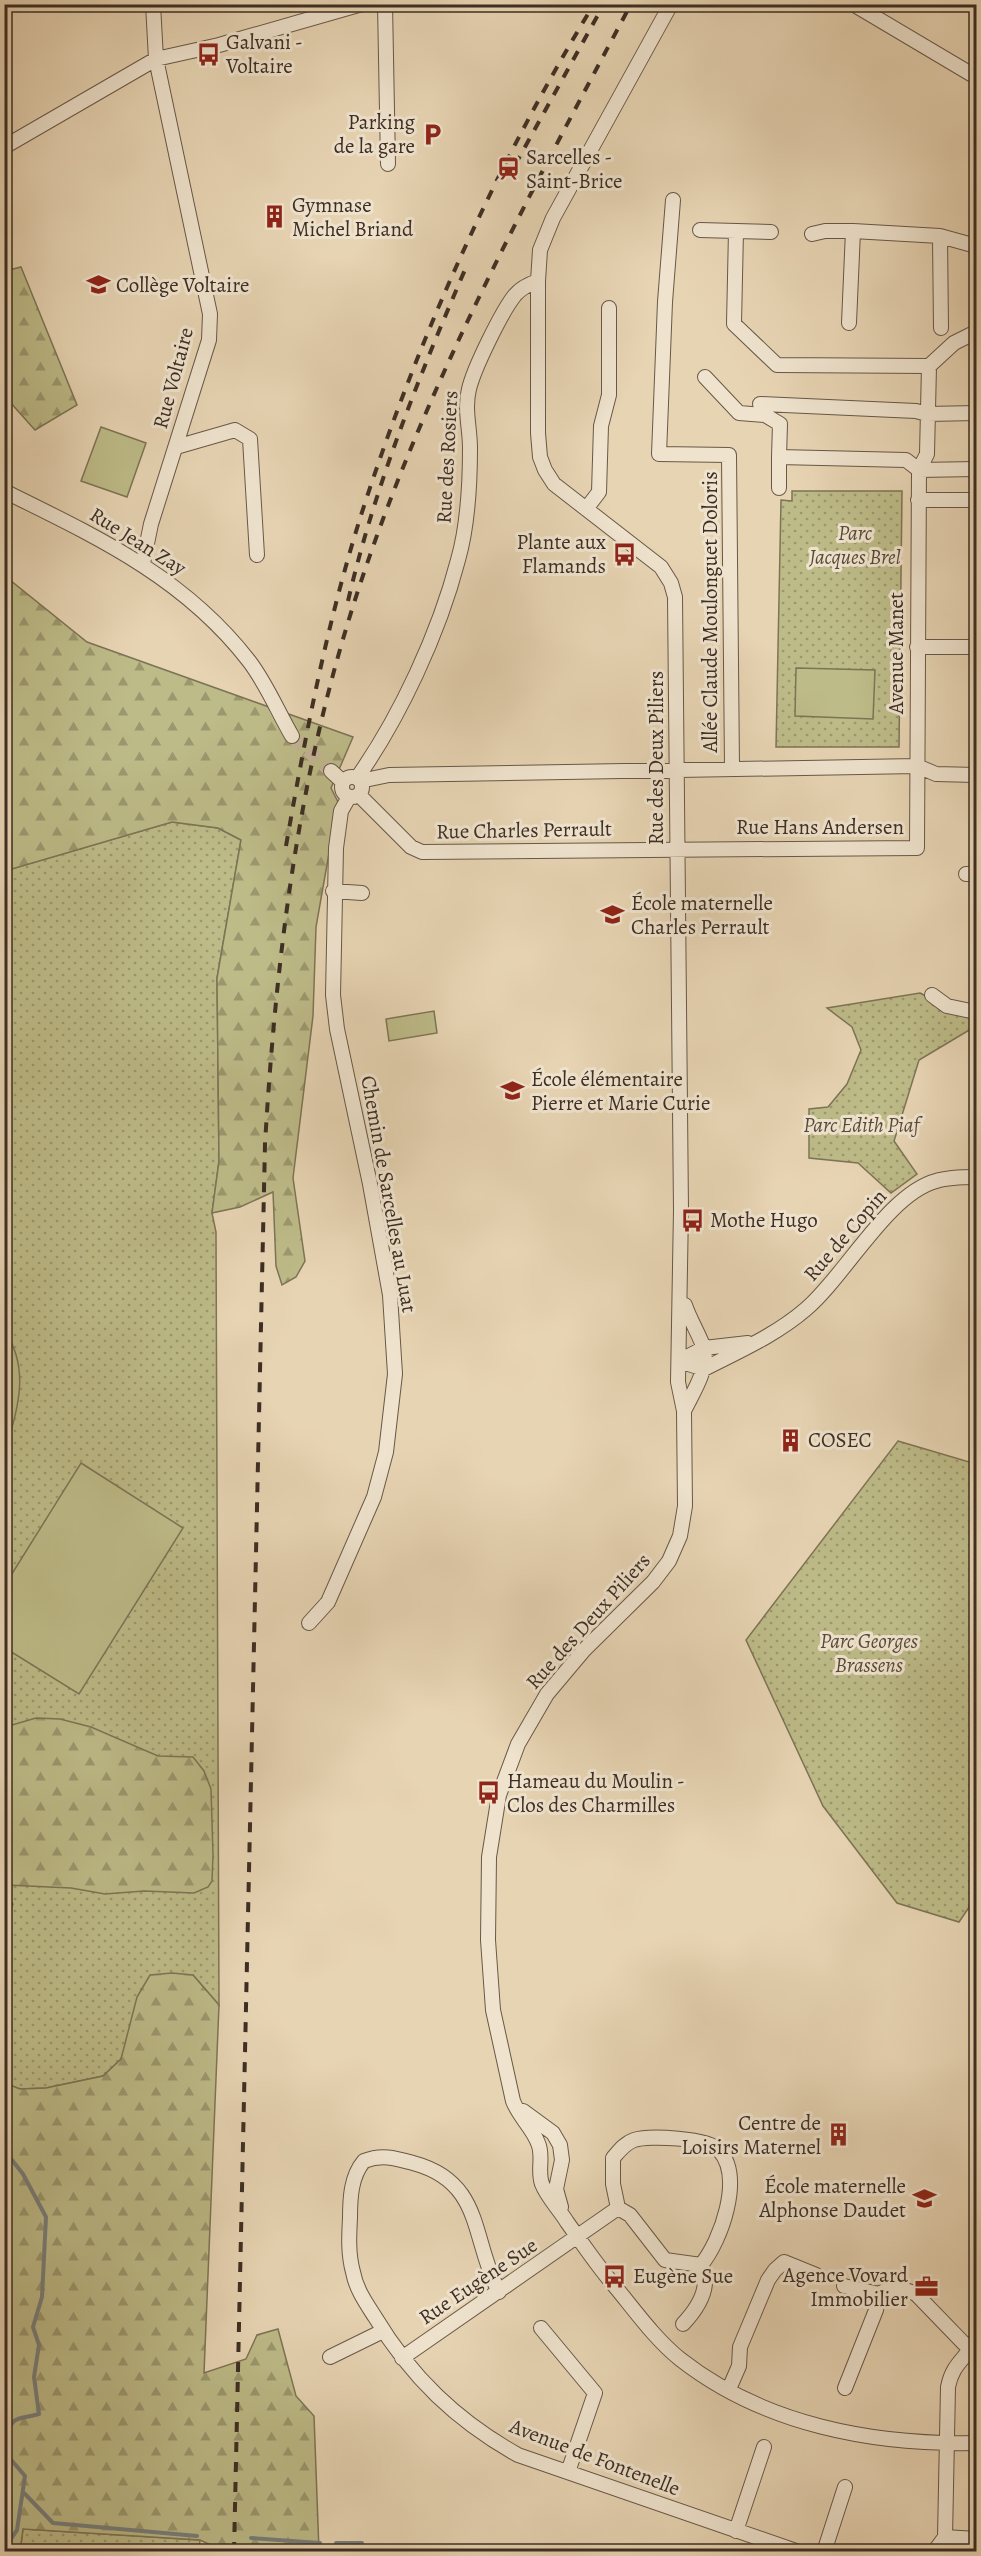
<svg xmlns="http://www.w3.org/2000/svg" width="981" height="2556" font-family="Alegreya,serif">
  <defs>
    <pattern id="green-dots" width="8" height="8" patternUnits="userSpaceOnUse" patternTransform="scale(1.5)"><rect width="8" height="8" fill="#bdbb88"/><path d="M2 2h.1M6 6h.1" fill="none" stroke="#9b986f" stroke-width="1.8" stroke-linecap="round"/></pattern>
    <pattern id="forest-firs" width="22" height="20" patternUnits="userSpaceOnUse" patternTransform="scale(1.5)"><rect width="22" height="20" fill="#bdbb88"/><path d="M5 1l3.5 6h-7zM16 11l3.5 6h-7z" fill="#9b986f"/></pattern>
  </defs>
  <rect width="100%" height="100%" fill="#e7d4b3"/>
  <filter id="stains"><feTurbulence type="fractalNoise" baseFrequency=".00333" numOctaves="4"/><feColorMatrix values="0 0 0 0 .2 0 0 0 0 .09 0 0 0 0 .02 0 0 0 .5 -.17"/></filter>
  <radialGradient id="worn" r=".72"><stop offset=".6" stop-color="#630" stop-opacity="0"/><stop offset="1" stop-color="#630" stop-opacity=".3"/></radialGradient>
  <path fill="url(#green-dots)" stroke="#7d7456" stroke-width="1.5" d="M792 491H902L899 747H776L781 500 792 501Z
    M172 822 218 828 241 840 217 978 219 1161 212 1213 216 1232 219 2005 193 1975 129 2035 121 2059 103 2076 46 2088 20 2089 4 2083V871Z
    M920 993 976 1022V1026L919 1060 894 1141 917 1174 891 1193 858 1163 809 1158V1109L828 1107 847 1084 861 1050 852 1027 827 1008Z
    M898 1441 976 1464V1897L959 1922 897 1903 823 1806 746 1640Z
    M23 2529 200 2540 199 2551 20 2552Z"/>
  <path fill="url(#forest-firs)" stroke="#7d7456" stroke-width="1.5" d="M21 267 77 405 35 430 9 401 5 406V271Z
    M4 558 10 580 87 642 353 737 331 788 338 802 316 927 313 1016 293 1178 305 1261 296 1277 282 1285 276 1266 273 1192 240 1207 212 1213 219 1161 217 978 241 840 218 828 172 822 5 871Z
    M36 1718 60 1719 91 1727 158 1756 193 1757 204 1771 211 1789 213 1855 212 1881 208 1887 194 1893 144 1891 105 1894 71 1888 7 1885V1895L13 1904 8 1916H5V1727Z
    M172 1973 193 1975 219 2005 204 2373 246 2359 257 2335 278 2329 296 2396 314 2416 319 2551H216L215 2547 200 2540 23 2529 20 2551H5V2083L20 2089 46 2088 103 2076 121 2059 137 1997 150 1975Z"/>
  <path fill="#bdbb88" stroke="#7d7456" stroke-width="1.5" d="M101 427 146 443 127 497 81 481Z
    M796 668 875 670 873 719 795 716Z
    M434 1011 437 1033 389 1041 386 1019Z
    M5 1331C31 1371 17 1410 5 1452L4 1387 8 1376Z
    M81 1463 183 1528 79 1694 5 1648V1585Z"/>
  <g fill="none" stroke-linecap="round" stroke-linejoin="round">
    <path stroke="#777f7d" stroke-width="4" d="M4 2150 23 2174 46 2217 42 2297 33 2327 39 2345 34 2377 39 2414C14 2421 13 2414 4 2442
      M4 2443 7 2455 25 2476 17 2530 4 2549
      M24 2493 53 2523 197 2536
      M251 2538 320 2543
      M336 2543H362"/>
    <path stroke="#c5b396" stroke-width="14" stroke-dasharray="14 7" stroke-linecap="butt" d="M292 736 331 771"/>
    <defs>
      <path id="street" d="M385 4 388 164
        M671 4 553 218 540 250 538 281V433L540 457 545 470 554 484 661 567 671 583 675 597 681 1210 678 1382 684 1411 685 1506 680 1536 669 1561 653 1582 584 1650 547 1694 518 1744 499 1795 489 1857 488 1940 493 2010 513 2101C519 2117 532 2127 538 2143 544 2156 537 2170 542 2184 547 2197 559 2209 567 2222 582 2243 596 2264 613 2284 634 2309 654 2338 680 2359 764 2425 873 2445 976 2443
        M853 4 976 77
        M4 147 156 59 219 45 362 4
        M673 200 665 302 659 454 729 455 732 768
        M700 230 771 232
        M736 231 734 324 777 365 929 366
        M812 234 825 231H853
        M849 323 853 231 940 236
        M941 328 940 236 976 246
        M705 377 739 413 765 415 780 424 779 457
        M760 404 916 411 927 414 976 413
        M176 447 235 430 250 439 257 555
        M919 470 976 469
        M779 488V457L906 460 919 470
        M4 491C97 537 184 577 249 661 266 683 278 712 292 736
        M918 500H976
        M586 509 599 492 601 426 609 395V308
        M143 563 151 524 209 340 210 314 156 59 153 4
        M917 647H976
        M331 771 343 782
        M342 787a10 10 0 1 1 20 0a10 10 0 1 1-20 0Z
        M357 778C400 717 439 633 458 560 468 525 470 485 470 448 470 428 464 409 469 389 474 368 502 311 515 295 521 288 529 284 538 281
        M360 781 389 775 917 766 936 774 976 775
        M359 795 411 847 422 852C587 851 752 848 917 848L919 470 927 454 929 366 954 343 976 332
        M966 874H976
        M333 891 362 893
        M932 995 947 1006 976 1012
        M679 1361 704 1369C739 1351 776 1335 806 1309 845 1276 888 1194 936 1181 949 1177 963 1177 976 1177
        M679 1361 704 1348 748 1343
        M684 1411C693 1392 708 1371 704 1349 702 1340 689 1318 685 1305
        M309 1623 328 1602 374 1497 386 1452 395 1374 390 1295 370 1184 337 1029 333 995 336 848 341 811 349 797
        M523 2111 553 2133 560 2145 562 2160 556 2189 561 2207
        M784 2262 816 2275
        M844 2286 879 2294
        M499 2292C471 2239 484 2182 413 2163 395 2158 382 2154 364 2161 351 2176 350 2198 350 2218 349 2236 348 2254 353 2272 356 2289 366 2303 375 2317 411 2377 457 2421 518 2455L799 2552
        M683 2324C698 2308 712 2286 701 2265
        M541 2328 595 2393 568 2472
        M330 2357 383 2331
        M402 2358 618 2208 630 2215 665 2260 701 2265C721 2241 744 2177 719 2150 708 2138 649 2135 634 2140 625 2143 619 2151 613 2158V2184L618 2208
        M845 2388 876 2310 879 2294C892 2286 903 2288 916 2294L976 2356
        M729 2389 739 2366 740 2347 768 2280 775 2270 784 2262
        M736 2531 764 2447
        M945 2537 976 2539
        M824 2552 845 2487
        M934 2552 945 2537 948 2387C953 2362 966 2360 976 2339"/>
    </defs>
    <use href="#street" stroke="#685848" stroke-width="16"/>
    <use href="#street" stroke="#efe3ce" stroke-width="14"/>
    <path stroke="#3d2e24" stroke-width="4" stroke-dasharray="10 10" stroke-linecap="butt" d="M515 165 604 4
      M348 601C375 485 420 374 467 265
      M286 846C306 732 328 617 364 506 421 331 498 162 594 4
      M234 2552 265 1144C275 975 294 809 341 646 406 420 521 211 631 4"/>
  </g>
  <defs>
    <symbol id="bus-bare" viewBox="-9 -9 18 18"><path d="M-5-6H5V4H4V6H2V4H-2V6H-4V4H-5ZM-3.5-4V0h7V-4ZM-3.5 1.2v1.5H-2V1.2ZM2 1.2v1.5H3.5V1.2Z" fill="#8f2418" stroke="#efe3ce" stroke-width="2.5" paint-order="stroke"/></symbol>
    <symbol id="parking-bare" viewBox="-9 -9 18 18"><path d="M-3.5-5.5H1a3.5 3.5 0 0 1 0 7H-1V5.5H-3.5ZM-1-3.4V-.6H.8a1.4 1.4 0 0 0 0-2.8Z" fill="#8f2418" stroke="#efe3ce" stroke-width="2.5" paint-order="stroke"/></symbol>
    <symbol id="station-bare" viewBox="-9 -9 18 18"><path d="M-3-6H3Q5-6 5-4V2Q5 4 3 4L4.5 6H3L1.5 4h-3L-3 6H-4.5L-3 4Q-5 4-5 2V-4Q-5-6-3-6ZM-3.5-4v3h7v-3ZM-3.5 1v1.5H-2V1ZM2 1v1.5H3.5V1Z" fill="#8f2418" stroke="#efe3ce" stroke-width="2.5" paint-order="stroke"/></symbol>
    <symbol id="building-bare" viewBox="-9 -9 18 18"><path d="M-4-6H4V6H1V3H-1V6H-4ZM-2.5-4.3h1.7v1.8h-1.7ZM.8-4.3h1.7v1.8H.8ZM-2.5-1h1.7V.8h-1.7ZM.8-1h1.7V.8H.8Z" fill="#8f2418" stroke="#efe3ce" stroke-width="2.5" paint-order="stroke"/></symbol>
    <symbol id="school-bare" viewBox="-9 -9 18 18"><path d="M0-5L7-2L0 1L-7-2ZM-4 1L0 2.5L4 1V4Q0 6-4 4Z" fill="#8f2418" stroke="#efe3ce" stroke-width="2.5" paint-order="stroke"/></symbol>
    <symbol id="office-bare" viewBox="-9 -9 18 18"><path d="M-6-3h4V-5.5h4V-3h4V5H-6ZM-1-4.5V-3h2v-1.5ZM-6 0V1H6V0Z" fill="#8f2418" stroke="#efe3ce" stroke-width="2.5" paint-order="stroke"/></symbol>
  </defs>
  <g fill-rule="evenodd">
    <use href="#bus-bare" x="192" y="38" width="33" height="33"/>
    <use href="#parking-bare" x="416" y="118" width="33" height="33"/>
    <use href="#station-bare" x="492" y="152" width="33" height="33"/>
    <use href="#building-bare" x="258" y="200" width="33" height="33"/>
    <use href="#school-bare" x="82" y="268" width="33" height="33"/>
    <use href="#bus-bare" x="608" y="538" width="33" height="33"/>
    <use href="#school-bare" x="596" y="898" width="33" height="33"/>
    <use href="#school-bare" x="496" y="1074" width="33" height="33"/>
    <use href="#bus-bare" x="676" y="1204" width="33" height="33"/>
    <use href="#building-bare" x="774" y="1424" width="33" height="33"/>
    <use href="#bus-bare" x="472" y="1776" width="33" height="33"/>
    <use href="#building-bare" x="822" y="2118" width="33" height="33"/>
    <use href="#school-bare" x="908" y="2182" width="33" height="33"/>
    <use href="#bus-bare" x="598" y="2260" width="33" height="33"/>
    <use href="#office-bare" x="910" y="2270" width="33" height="33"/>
  </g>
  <g text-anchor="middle" stroke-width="6" stroke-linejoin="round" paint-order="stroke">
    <g font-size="21" fill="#3d2e24" stroke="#efe3ce" text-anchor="start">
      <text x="226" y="49">Galvani -<tspan x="226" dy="24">Voltaire</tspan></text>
      <text x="415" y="129" text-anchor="end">Parking<tspan x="415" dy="24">de la gare</tspan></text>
      <text x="526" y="164">Sarcelles -<tspan x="526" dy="24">Saint-Brice</tspan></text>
      <text x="292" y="212">Gymnase<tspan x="292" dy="24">Michel Briand</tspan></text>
      <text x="116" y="292">Collège Voltaire</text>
      <text x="606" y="549" text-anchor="end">Plante aux<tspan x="606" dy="24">Flamands</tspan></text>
      <text x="631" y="910">École maternelle<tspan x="631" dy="24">Charles Perrault</tspan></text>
      <text x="531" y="1086">École élémentaire<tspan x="531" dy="24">Pierre et Marie Curie</tspan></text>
      <text x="710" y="1227">Mothe Hugo</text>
      <text x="808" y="1447">COSEC</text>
      <text x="507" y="1788">Hameau du Moulin -<tspan x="507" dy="24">Clos des Charmilles</tspan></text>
      <text x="821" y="2130" text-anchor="end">Centre de<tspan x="821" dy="24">Loisirs Maternel</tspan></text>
      <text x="906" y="2193" text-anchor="end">École maternelle<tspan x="906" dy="24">Alphonse Daudet</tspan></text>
      <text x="908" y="2282" text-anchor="end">Agence Vovard<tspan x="908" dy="24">Immobilier</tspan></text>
      <text x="633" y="2283">Eugène Sue</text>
    </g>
    <g font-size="21" fill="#3d2e24" stroke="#efe3ce">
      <text transform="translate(173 378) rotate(-75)" y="7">Rue Voltaire</text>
      <text transform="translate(447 457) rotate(-87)" y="7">Rue des Rosiers</text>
      <text transform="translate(138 541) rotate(32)" y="7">Rue Jean Zay</text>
      <text transform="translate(710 612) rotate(-90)" y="7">Allée Claude Moulonguet Doloris</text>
      <text transform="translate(896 653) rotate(-90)" y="7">Avenue Manet</text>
      <text transform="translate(656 758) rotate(-90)" y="7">Rue des Deux Piliers</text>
      <text x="820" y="834">Rue Hans Andersen</text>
      <text transform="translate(524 830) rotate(-1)" y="7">Rue Charles Perrault</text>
      <text transform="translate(389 1194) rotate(80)" y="7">Chemin de Sarcelles au Luat</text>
      <text transform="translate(845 1235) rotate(-49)" y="7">Rue de Copin</text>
      <text transform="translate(588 1621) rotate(-48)" y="7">Rue des Deux Piliers</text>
      <text transform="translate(478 2281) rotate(-34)" y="7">Rue Eugène Sue</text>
      <text transform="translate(595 2457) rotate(21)" y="7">Avenue de Fontenelle</text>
    </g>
    <g font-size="21" font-style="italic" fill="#574a38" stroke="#efe3ce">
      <text x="855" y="540">Parc<tspan x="855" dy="24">Jacques Brel</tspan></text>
      <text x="861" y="1132">Parc Edith Piaf</text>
      <text x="869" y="1648">Parc Georges<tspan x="869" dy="24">Brassens</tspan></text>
    </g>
  </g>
  <rect width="981" height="2556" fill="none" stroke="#e7d4b3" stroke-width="24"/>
  <rect x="6" y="6" width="969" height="2544" fill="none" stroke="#3d2e24" stroke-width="3"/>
  <rect x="12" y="12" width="957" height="2532" fill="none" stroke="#3d2e24" stroke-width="1.5"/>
  <rect width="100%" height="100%" filter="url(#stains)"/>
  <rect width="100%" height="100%" fill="url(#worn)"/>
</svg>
